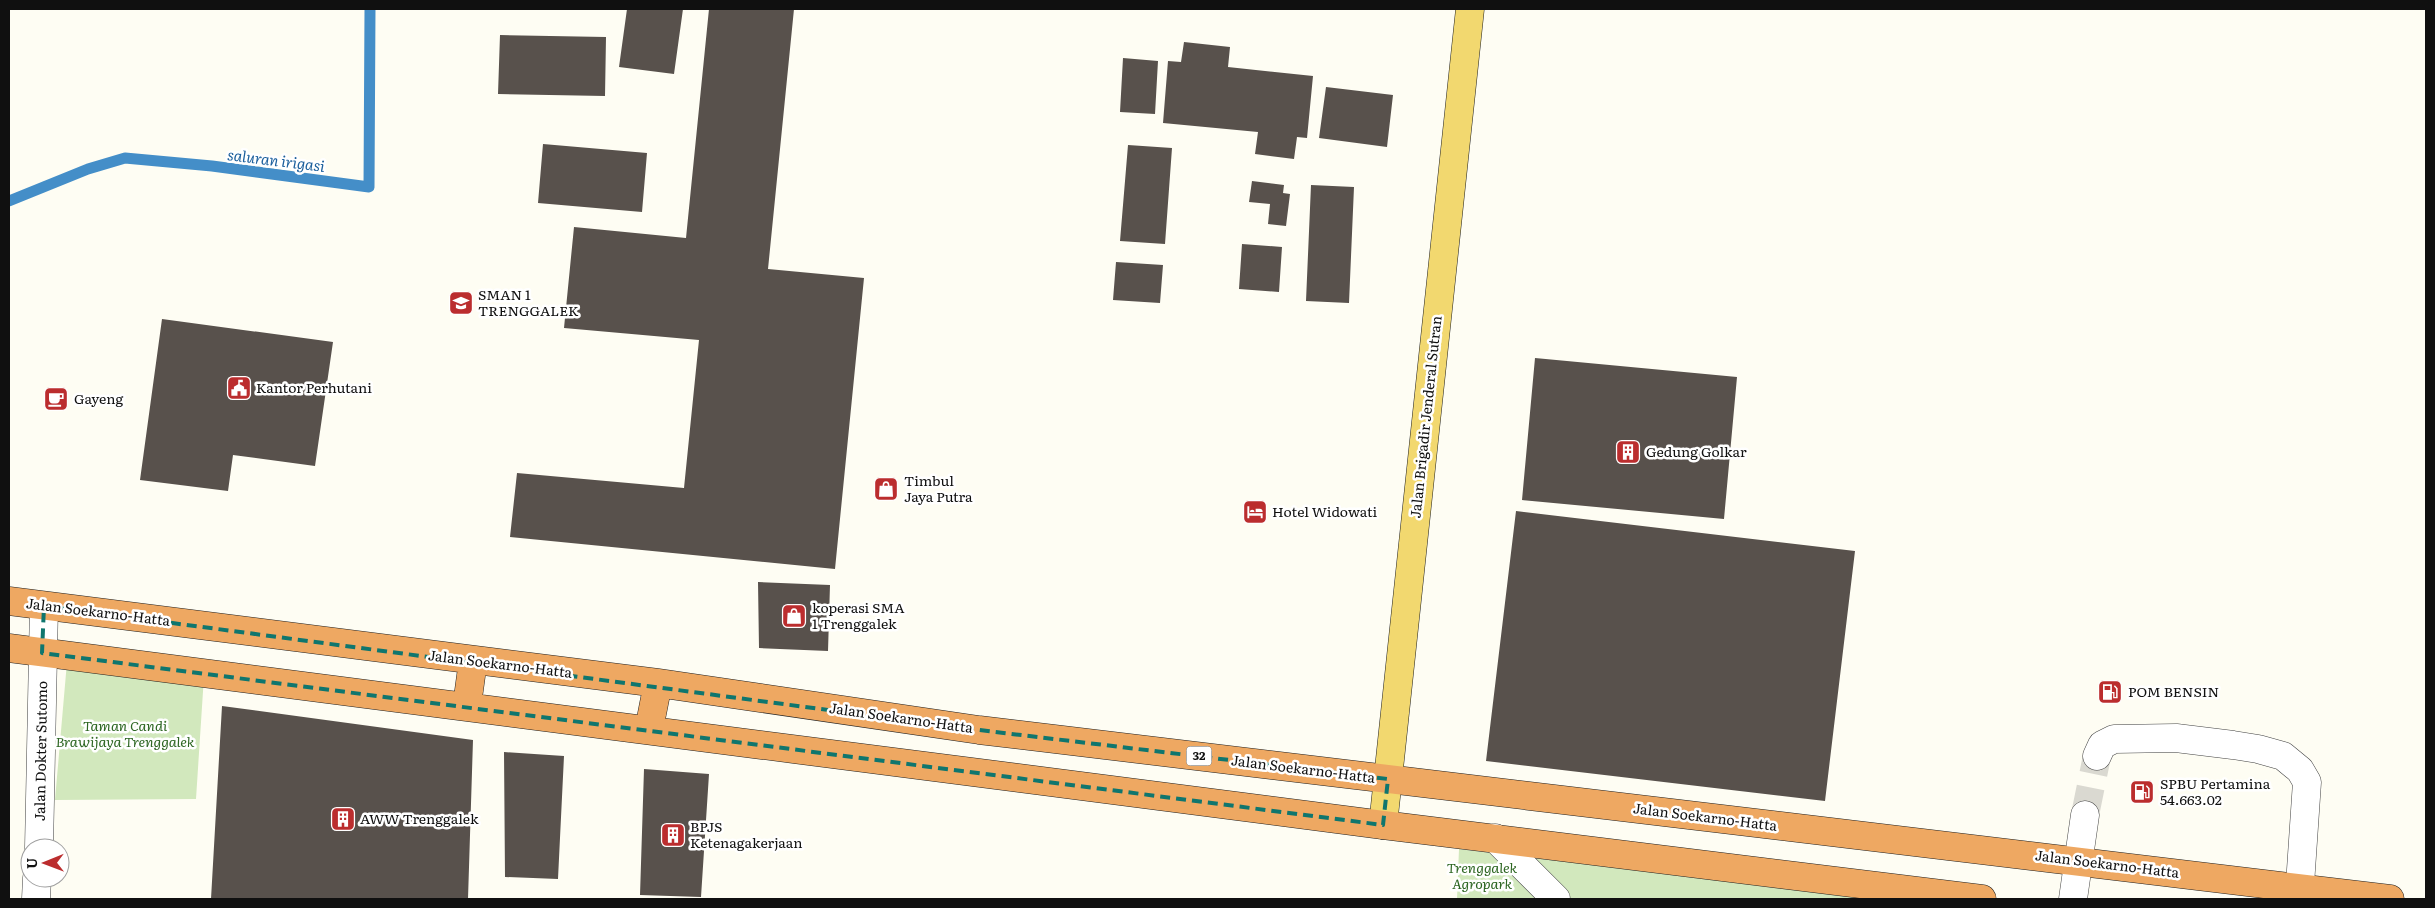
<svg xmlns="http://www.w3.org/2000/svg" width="2435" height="908" font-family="Literata,serif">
  <rect width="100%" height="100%" fill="#fefdf3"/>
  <path fill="#d2e8bd" d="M67 662 204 676 196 799 55 800Z
    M1459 849 1883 899H1457Z"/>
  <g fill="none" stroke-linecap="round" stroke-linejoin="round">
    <path stroke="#448ec8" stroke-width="11" d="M9 201 88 169 125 158 212 166 369 187 370 9"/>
  </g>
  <path fill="#58514c" d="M627 9H683L674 74 619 67Z
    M709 9H794L768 269 864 278 835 569 510 537 517 473 684 488 699 340 564 328 574 227 686 238Z
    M500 35 606 37 605 96 498 94Z
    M1184 42 1230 47 1228 67 1313 76 1307 138 1297 137 1294 159 1255 154 1258 132 1163 123 1168 61 1181 62Z
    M1123 58 1158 61 1155 114 1120 112Z
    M1326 87 1393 95 1387 147 1319 138Z
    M543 144 647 153 642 212 538 203Z
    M1128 145 1172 148 1165 244 1120 241Z
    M1252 181 1284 185 1283 193 1290 194 1286 226 1268 224 1270 204 1249 202Z
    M1311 185 1354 187 1349 303 1306 301Z
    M1242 244 1282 247 1279 292 1239 289Z
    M1116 262 1163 265 1160 303 1113 300Z
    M162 319 333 342 315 466 233 455 228 491 140 480Z
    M1535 358 1737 377 1724 519 1522 500Z
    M1516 511 1855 551 1825 801 1486 761Z
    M758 582 830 585 828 651 759 648Z
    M222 706 473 740 468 899H211Z
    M504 752 564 756 558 879 505 877Z
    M644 769 709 774 701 897 640 895Z"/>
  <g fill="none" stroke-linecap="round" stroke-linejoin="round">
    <path stroke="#dad9d1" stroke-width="28" stroke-dasharray="28 14" stroke-linecap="butt" d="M2085 815 2097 756"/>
    <defs>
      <path id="minor" d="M2097 756 2102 745 2114 739 2176 738 2233 745 2258 749 2283 756 2300 770 2307 782 2299 899
        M1495 838 1556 899
        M39 848 44 606
        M36 899 37 878
        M2073 899 2085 815"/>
      <path id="major" d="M1383 825 1470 9"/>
      <path id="highway" d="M9 601 658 683 979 730 2390 899
        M9 648 1383 825 1982 899
        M467 705 473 661
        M649 729 658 683"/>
    </defs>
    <use href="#minor" stroke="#434343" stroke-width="29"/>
    <use href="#major" stroke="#212121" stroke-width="29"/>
    <use href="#highway" stroke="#212121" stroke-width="29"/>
    <use href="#minor" stroke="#fff" stroke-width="28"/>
    <use href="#major" stroke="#f2d86f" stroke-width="28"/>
    <use href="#highway" stroke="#eea862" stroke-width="28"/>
  </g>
  <path fill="none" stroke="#0f766e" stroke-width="4" stroke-dasharray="10 6" stroke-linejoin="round" d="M44 606 979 730 1388 779 1383 825 42 653Z"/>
  <defs>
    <symbol id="school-square" viewBox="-11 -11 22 22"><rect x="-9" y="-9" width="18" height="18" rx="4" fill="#bb2d2e" stroke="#fff"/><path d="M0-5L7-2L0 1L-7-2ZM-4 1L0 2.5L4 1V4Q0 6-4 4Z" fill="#fff"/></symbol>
    <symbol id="civic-square" viewBox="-11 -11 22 22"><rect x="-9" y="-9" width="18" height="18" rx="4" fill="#bb2d2e" stroke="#fff"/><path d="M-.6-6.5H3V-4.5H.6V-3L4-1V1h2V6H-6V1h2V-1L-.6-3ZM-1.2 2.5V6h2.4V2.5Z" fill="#fff"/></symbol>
    <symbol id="cafe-square" viewBox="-11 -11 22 22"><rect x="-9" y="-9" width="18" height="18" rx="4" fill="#bb2d2e" stroke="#fff"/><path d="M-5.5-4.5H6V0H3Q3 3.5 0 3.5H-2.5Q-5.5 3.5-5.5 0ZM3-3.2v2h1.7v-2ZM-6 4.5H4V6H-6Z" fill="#fff"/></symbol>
    <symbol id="building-square" viewBox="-11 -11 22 22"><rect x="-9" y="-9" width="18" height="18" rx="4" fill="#bb2d2e" stroke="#fff"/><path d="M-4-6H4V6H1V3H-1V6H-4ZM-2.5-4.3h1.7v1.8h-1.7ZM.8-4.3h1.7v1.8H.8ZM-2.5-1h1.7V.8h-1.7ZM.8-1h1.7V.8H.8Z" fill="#fff"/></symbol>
    <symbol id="shop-square" viewBox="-11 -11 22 22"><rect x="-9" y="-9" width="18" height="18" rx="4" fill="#bb2d2e" stroke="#fff"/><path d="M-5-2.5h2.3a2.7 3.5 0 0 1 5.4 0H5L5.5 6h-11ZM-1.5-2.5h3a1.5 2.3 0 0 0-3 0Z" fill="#fff"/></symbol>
    <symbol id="hotel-square" viewBox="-11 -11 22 22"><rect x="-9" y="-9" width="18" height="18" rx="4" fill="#bb2d2e" stroke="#fff"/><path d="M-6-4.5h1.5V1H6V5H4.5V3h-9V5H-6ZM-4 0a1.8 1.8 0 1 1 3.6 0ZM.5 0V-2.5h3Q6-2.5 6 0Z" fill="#fff"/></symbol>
    <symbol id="fuel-square" viewBox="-11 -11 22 22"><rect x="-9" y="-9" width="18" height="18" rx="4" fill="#bb2d2e" stroke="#fff"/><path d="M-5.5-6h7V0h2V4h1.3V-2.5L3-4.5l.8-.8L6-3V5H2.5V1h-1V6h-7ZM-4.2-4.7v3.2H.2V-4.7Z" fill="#fff"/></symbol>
  </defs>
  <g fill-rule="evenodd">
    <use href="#school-square" x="447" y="289" width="28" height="28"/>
    <use href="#civic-square" x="225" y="374" width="28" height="28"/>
    <use href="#cafe-square" x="42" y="385" width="28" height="28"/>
    <use href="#building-square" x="1614" y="438" width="28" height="28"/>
    <use href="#shop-square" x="872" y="475" width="28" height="28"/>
    <use href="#hotel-square" x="1241" y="498" width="28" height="28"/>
    <use href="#shop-square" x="780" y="602" width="28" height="28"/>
    <use href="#fuel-square" x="2096" y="678" width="28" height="28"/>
    <use href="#fuel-square" x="2128" y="778" width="28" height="28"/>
    <use href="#building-square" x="329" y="805" width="28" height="28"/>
    <use href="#building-square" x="659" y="821" width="28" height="28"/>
  </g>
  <g text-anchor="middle" stroke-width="5" stroke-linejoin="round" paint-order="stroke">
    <rect fill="#fff" stroke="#585858" stroke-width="1" x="1186.5" y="746.5" width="25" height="19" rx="4"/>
    <g font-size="12" font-weight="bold" fill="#101010">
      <text x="1199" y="760">32</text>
    </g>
    <g font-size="14" fill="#101010" stroke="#fff" text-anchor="start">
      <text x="478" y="300">SMAN 1<tspan x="478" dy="16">TRENGGALEK</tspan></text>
      <text x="256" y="393">Kantor Perhutani</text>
      <text x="74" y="404">Gayeng</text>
      <text x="1646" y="457">Gedung Golkar</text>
      <text x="904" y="486">Timbul<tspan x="904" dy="16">Jaya Putra</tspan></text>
      <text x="1272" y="517">Hotel Widowati</text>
      <text x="812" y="613">koperasi SMA<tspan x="812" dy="16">1 Trenggalek</tspan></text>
      <text x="2128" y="697">POM BENSIN</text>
      <text x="2160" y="789">SPBU Pertamina<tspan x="2160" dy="16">54.663.02</tspan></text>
      <text x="360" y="824">AWW Trenggalek</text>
      <text x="690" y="832">BPJS<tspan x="690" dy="16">Ketenagakerjaan</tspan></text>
    </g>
    <g font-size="14" fill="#101010" stroke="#fff">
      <text transform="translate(1426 417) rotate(-84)" y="5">Jalan Brigadir Jenderal Sutran</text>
      <text transform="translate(98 612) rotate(7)" y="5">Jalan Soekarno-Hatta</text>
      <text transform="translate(500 664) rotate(7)" y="5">Jalan Soekarno-Hatta</text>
      <text transform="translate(901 718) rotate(8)" y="5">Jalan Soekarno-Hatta</text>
      <text transform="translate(41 751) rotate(-89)" y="5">Jalan Dokter Sutomo</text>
      <text transform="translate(1303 769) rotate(7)" y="5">Jalan Soekarno-Hatta</text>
      <text transform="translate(1705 817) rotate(7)" y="5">Jalan Soekarno-Hatta</text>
      <text transform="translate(2107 864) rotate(7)" y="5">Jalan Soekarno-Hatta</text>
    </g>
    <g font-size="14" font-style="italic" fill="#2d6622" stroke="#fff">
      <text x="125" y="731">Taman Candi<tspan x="125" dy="16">Brawijaya Trenggalek</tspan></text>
      <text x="1482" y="873">Trenggalek<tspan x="1482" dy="16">Agropark</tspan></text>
    </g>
    <g font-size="15" font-style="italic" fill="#1d609d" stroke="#fff">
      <text transform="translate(276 161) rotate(7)" y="5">saluran irigasi</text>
    </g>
  </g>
  <rect width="2435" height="908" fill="none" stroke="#101010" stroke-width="20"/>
  <g transform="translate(45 863) rotate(269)"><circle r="24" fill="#ffffff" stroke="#9f9f9f"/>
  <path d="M0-4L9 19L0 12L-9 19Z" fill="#bb2d2e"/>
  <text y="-8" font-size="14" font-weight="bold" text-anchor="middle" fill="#101010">U</text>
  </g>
</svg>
